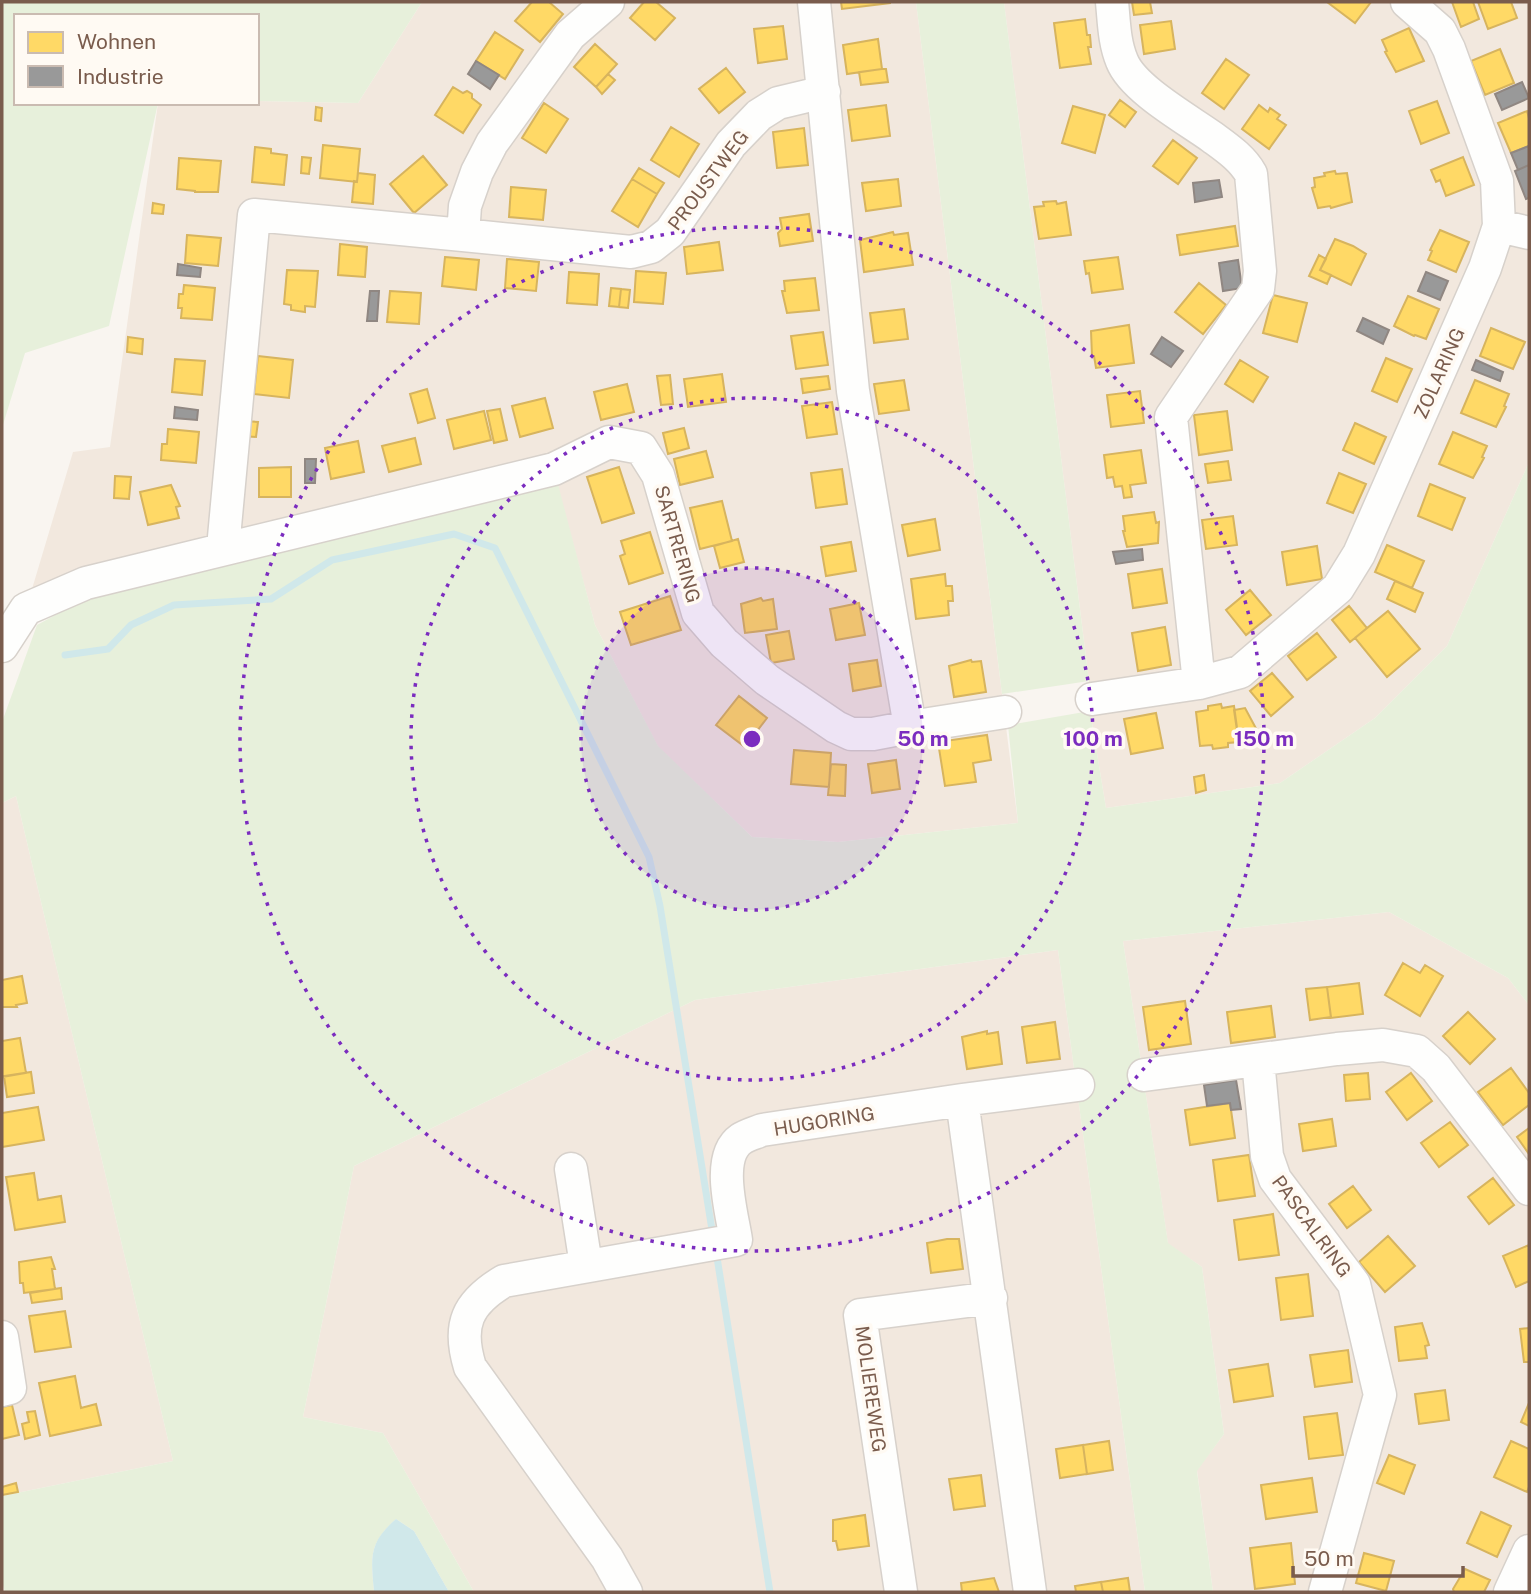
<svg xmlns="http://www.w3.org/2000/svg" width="1531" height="1594" font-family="'Public Sans',sans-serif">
  <rect width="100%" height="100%" fill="#f9f5f0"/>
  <path fill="#f2e8de" d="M422 2H916L1018 823 838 842 752 837 658 747 595 625 553 469 26 609 73 452 110 447 158 103H257V101L358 103Z
    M1004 2H1529V462L1447 646 1375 718 1280 783 1106 808 1090 711 1089 681Z
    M16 796 173 1461 2 1496V803Z
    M1389 912 1508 978 1529 1005V1592H1213L1197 1470 1224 1434 1202 1267 1168 1244 1123 941Z
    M1058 950 1145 1592H474L383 1433 303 1417 354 1166 695 1000Z"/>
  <path fill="#e7f0db" d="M2 2H422L358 103 257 101V16H16V103H158L109 326 25 353 2 428Z
    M916 2H1004L1089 681 1002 694Z
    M1529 462V1005L1508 978 1389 912 1123 941 1168 1243 1202 1267 1224 1434 1197 1471 1213 1592H1145L1058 950 695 1000 354 1166 303 1417 383 1433 474 1592H449L414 1531 396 1519C368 1544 371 1558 374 1592H5L2 1582V1496L173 1461 16 796 2 803V722L37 625 107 587 554 469 595 625 658 746 752 837 838 842 1018 823 1008 725 1090 711 1106 808 1280 783 1375 718 1447 646Z"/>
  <path fill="#d0e8ea" d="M396 1519 414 1531 449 1592H374C371 1558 368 1543 396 1519Z"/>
  <path fill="#ffd966" stroke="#d7b45e" stroke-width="2" d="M532 2H549L563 14 540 42 515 21Z
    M644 2H656L675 18 655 40 630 18Z
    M841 2H890V3L842 9Z
    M1132 2H1150L1152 13 1134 15Z
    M1327 2H1371L1355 23Z
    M1452 2H1473L1479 19 1461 27Z
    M1478 2H1511L1517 18 1488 29Z
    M1085 19 1087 35H1090L1091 47H1088L1091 64 1060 68 1054 23Z
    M1171 21 1175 49 1144 54 1140 25Z
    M783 26 787 59 758 63 754 29Z
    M1409 28 1424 61 1396 72 1385 52 1387 51 1382 40Z
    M495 32 523 50 505 79 476 61Z
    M878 39 882 69 847 74 843 45Z
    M595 44 617 64 596 87 574 67Z
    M1500 49 1514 83 1485 95 1471 61Z
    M1226 59 1249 75 1224 109 1202 93Z
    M726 68 745 92 719 113 699 89Z
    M882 69H886L888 82 861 85 859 72Z
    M608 74 615 80 602 94 596 87Z
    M453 87 463 93 467 91 472 94V98L481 105 463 133 435 115Z
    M1120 100 1136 112 1125 127 1109 115Z
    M1437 101 1449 133 1421 144 1409 111Z
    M544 103 568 119 546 153 522 138Z
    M886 105 890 136 852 141 848 110Z
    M1259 105 1268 112 1270 108 1280 115 1277 119 1286 125 1269 149 1242 129Z
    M1073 106 1105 115 1095 153 1062 143Z
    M316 107 322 108 321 121 315 120Z
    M1527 111 1529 118V146L1511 153 1498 123Z
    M671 127 699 144 679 177 651 160Z
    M804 128 808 165 777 168 773 132Z
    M1173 140 1197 158 1178 184 1153 166Z
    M323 145 360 149 357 182 320 178Z
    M255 147 271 149V153L287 155 284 185 252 182Z
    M423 156 447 185 414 213 390 184Z
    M302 157 311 158 309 174 301 173Z
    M1463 157 1474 185 1446 196 1440 180 1436 182 1431 170Z
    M179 158 221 161 218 192H195V191L177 189Z
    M639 168 664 183 657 194 632 179Z
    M1335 171 1336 174 1347 173 1352 202 1331 208 1330 206 1318 208 1312 188 1315 187 1314 178 1325 176 1324 173Z
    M358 173 375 175 373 204 352 202 354 181 357 182Z
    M632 179 657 194 638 227 612 211Z
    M898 179 901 206 866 211 862 183Z
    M511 187 546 190 543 220 509 217Z
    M1056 201 1057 204 1066 202 1071 235 1039 239 1034 207 1044 206 1043 202Z
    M153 203 164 205 163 214 152 213Z
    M809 214 813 241 780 246 778 233 782 229 780 218Z
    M1235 226 1238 246 1180 255 1177 235Z
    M1440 230 1469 242 1456 272 1428 260 1432 251 1430 250Z
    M893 232 894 235 908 233 913 265 864 272 860 240Z
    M187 235 221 238 218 266 185 263Z
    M1335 239 1353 246 1366 254 1351 285 1320 270Z
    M719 242 723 270 687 274 684 247Z
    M340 244 367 247 365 277 338 275Z
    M1319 255 1326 259 1320 270 1331 275 1327 284 1309 276Z
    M445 257 479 260 476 290 442 286Z
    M1118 257 1123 289 1092 293 1089 273 1086 274 1084 261Z
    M507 259 539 262 536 291 505 288Z
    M287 270 318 271 315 307 305 306V312L291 310V305L284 304Z
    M636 271 666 273 663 304 634 302Z
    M569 272 599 274 597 305 567 303Z
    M815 278 819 310 787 313 782 291H785L784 281Z
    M1199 283 1226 305 1203 334 1175 312Z
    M184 285 215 288 212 320 181 318 182 308H178L179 294H183Z
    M611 288 621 289 619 307 609 306Z
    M621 289 630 290 628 308 619 307Z
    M390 291 421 293 419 324 387 322Z
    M1273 295 1307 303 1297 342 1263 333Z
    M1408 296 1439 309 1426 339 1415 335 1414 336 1394 326Z
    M904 309 908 339 874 343 870 313Z
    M1129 325 1134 363 1096 368 1094 356H1092L1091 331Z
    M1491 328 1525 342 1513 369 1480 356Z
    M823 332 828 365 796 369 791 336Z
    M128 337 143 339 142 354 127 352Z
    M258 356 293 360 289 398 254 394Z
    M1386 358 1412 369 1397 402 1372 391Z
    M175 359 205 361 202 395 172 392Z
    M1240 360 1268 377 1253 402 1225 384Z
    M722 374 726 402 688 407 684 379Z
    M670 375 673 404 661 405 657 376Z
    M828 376 830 389 803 393 801 379Z
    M904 380 909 410 879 414 874 384Z
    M1475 380 1509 394 1504 406 1506 407 1496 427 1461 413Z
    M627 384 634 412 601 420 594 392Z
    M427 389 435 418 418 423 410 394Z
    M1140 391 1144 423 1111 427 1107 395Z
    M545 398 553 428 520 437 512 406Z
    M832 402 837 434 807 438 802 406Z
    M500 409 507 440 494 443 487 411Z
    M484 411 491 440 454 449 447 420Z
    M1227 411 1232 450 1199 455 1194 415Z
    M243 421 258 422 256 437 241 436Z
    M1355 423 1386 437 1374 464 1343 450Z
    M684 428 689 448 668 454 663 433Z
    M168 429 199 432 196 463 161 460 162 444H167Z
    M1453 432 1487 446 1482 457 1484 458 1473 478 1439 464Z
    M415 438 421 464 389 472 382 446Z
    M358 441 364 472 331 479 325 448Z
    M1141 450 1146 483 1130 485 1132 497 1124 498 1122 486 1115 487 1113 477 1107 478 1104 455Z
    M706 451 713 477 680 485 674 459Z
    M1228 461 1231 480 1208 483 1205 464Z
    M291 467V497H259V468Z
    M619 467 634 513 602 523 587 477Z
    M842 469 847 504 816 508 811 473Z
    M1339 473 1366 484 1353 513 1327 503Z
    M115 476 131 477 129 499 114 498Z
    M1430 484 1465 498 1452 530 1418 516Z
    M171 485 180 506 176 507 179 518 148 525 140 492Z
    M722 501 732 541 700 549 690 508Z
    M1154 512 1156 523 1159 522 1158 543 1127 547 1123 531H1125L1123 516Z
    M1233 516 1237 545 1206 549 1202 520Z
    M935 519 940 550 908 556 902 525Z
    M650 532 663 573 629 584 620 556 625 554 621 541Z
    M738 539 744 562 720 568 714 546Z
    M851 542 856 571 826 576 821 547Z
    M1387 545 1424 561 1412 588 1375 572Z
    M1317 546 1322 579 1287 585 1282 552Z
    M1162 569 1167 603 1133 608 1128 574Z
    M945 574 946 586H952L953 601H948L949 615 916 619 911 579Z
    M1395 581 1423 593 1415 612 1387 599Z
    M1250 590 1271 615 1246 635 1226 610Z
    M670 596 681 630 631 645 620 612Z
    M761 598 763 601 773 599 777 629 745 633 741 604Z
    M859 603 865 635 836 640 830 609Z
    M1349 606 1367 628 1350 642 1332 620Z
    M1388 611 1420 649 1387 677 1355 638Z
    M1165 627 1171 665 1138 671 1132 633Z
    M789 631 794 659 771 663 766 635Z
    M1317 633 1336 657 1307 680 1288 656Z
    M877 660 881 686 853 691 849 664Z
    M971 660 972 662 981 661 986 692 954 697 949 666Z
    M1272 673 1293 697 1271 716 1250 691Z
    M739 696 767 718 745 747 716 725Z
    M1221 704 1222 708 1234 706 1239 742 1228 743V747L1213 749 1212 745 1200 746 1196 712 1208 710V706Z
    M1245 708 1259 734 1238 737 1234 710Z
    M1156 713 1163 748 1131 754 1124 719Z
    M987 735 991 760 973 763 976 782 945 786 938 742Z
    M794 750 831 753 829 787 791 784Z
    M896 760 900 789 872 793 868 764Z
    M831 764 846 765 845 796 828 795Z
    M1204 775 1206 790 1196 793 1194 777Z
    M1403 963 1420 973 1425 965 1443 976 1420 1016 1385 995Z
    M22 976 27 1003 16 1005 17 1007H2V980Z
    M1359 983 1363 1014 1331 1018 1327 987Z
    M1327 987 1331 1017 1310 1020 1306 989Z
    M1185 1001 1191 1044 1149 1050 1143 1007Z
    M1271 1006 1275 1037 1231 1043 1227 1012Z
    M1468 1012 1495 1039 1470 1064 1443 1036Z
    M1055 1022 1060 1059 1027 1063 1022 1027Z
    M987 1031V1034L998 1032 1002 1064 967 1069 962 1037Z
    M20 1038 26 1073 2 1077V1041Z
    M1511 1068 1529 1093V1105L1503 1125 1478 1092Z
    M31 1072 34 1093 7 1097 4 1076Z
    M1368 1073 1370 1099 1346 1101 1344 1075Z
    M1411 1073 1432 1101 1407 1120 1386 1092Z
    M1230 1103 1235 1138 1190 1145 1185 1110Z
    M38 1107 44 1140 2 1147V1113Z
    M1332 1119 1336 1146 1303 1151 1299 1124Z
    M1450 1122 1468 1145 1439 1167 1421 1143Z
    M1529 1128V1154L1517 1137Z
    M1249 1155 1255 1196 1218 1201 1213 1160Z
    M34 1173 38 1200 61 1196 65 1222 15 1230 6 1177Z
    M1493 1178 1514 1205 1489 1224 1468 1197Z
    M1353 1186 1371 1210 1347 1228 1329 1204Z
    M1273 1214 1279 1255 1239 1260 1234 1220Z
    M1388 1236 1415 1266 1385 1292 1359 1262Z
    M947 1239H959L963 1269 931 1273 927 1243Z
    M1529 1245V1281L1516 1287 1503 1256Z
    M51 1257 55 1269H52L55 1289 24 1293 23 1283H20L19 1262Z
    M1308 1274 1313 1316 1281 1320 1276 1278Z
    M61 1288 62 1299 32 1303 30 1293Z
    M65 1311 71 1347 35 1352 29 1316Z
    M1422 1323 1429 1345 1425 1346 1427 1358 1399 1361 1395 1327Z
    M1529 1328V1362H1524L1520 1329Z
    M1348 1350 1352 1382 1315 1387 1310 1355Z
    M1268 1364 1273 1396 1234 1402 1229 1370Z
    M75 1376 81 1408 96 1404 101 1425 50 1436 39 1383Z
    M1445 1390 1449 1420 1419 1424 1415 1394Z
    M1529 1403V1426L1521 1422Z
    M12 1405 19 1435 2 1439V1407Z
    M35 1411 40 1435 25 1439 22 1424 29 1422 27 1412Z
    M1337 1413 1343 1455 1309 1459 1304 1417Z
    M1109 1441 1113 1470 1087 1474 1083 1445Z
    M1511 1441 1529 1449V1487L1527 1492 1494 1477Z
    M1083 1445 1087 1474 1060 1478 1056 1449Z
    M1389 1455 1415 1465 1404 1494 1377 1483Z
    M981 1475 985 1506 954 1510 949 1479Z
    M1312 1478 1317 1512 1266 1519 1261 1485Z
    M16 1483 18 1492 2 1495V1487Z
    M1481 1512 1511 1526 1497 1557 1467 1543Z
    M865 1515 869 1546 838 1550 836 1541H833V1520Z
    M1291 1543 1295 1584 1255 1589 1250 1548Z
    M1364 1553 1394 1561 1386 1591 1356 1583Z
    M1465 1569 1490 1580 1484 1592H1454L1453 1589Z
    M994 1578 999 1592H962L961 1583Z
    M1128 1578 1130 1592H1103L1101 1582Z
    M1101 1582 1103 1592H1076L1075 1586Z"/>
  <path fill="#999" stroke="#908782" stroke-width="2" d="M476 61 499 75 490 89 468 74Z
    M1522 82 1529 98 1502 110 1495 94Z
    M1529 146V165L1518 170 1511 153Z
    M1529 165V198L1526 199 1515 171Z
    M1219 180 1222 197 1195 202 1193 183Z
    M1238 260 1242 288 1223 291 1219 263Z
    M178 264 201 268 200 277 177 275Z
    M1426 272 1448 281 1440 300 1418 291Z
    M370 291H379L377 321H367Z
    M1363 318 1389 330 1383 344 1357 331Z
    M1162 337 1183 351 1171 367 1151 354Z
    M1476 360 1503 372 1500 381 1472 370Z
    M175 407 198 410 197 420 174 418Z
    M305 459H316L315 483H305Z
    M1142 549 1143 560 1116 564 1113 552Z
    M1236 1080 1241 1109 1231 1110 1230 1103 1207 1106 1204 1085Z"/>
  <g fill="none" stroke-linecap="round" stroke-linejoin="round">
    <path stroke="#d0e8ea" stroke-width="7" d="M65 655 108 649 131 625 174 605 271 599 332 560 454 534 495 548 649 857 660 906 713 1236
      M716 1251 770 1592"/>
    <defs>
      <path id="minor" d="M1112 2C1114 21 1114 42 1122 61 1133 89 1187 119 1212 137 1227 148 1242 158 1251 174L1260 271 1258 289 1171 417 1199 683
        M1499 226 1529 233
        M463 235 631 252 651 247 670 232 731 144 759 115 778 103 824 92
        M223 548 254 215 463 235 465 206 477 172 492 143 570 35 608 2
        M2 646 26 609 86 583 554 469 609 442 641 448 658 475 698 613 724 643 767 680 836 727 851 734H873L910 727 853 391 814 2
        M1092 699 1199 683 1240 672 1338 588 1359 554 1485 268 1499 226 1497 181 1449 49 1440 31 1407 2
        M910 727 1005 712
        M1258 1060 1267 1156 1275 1179 1354 1284 1380 1395 1325 1592
        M1144 1075 1337 1049 1383 1045 1417 1051 1436 1068 1529 1189
        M962 1100 1030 1592
        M571 1169 586 1265
        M2 1337 10 1388 2 1390
        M626 1592 607 1558 470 1367C457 1325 467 1303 504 1281L736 1240C732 1213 715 1157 741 1139 747 1135 755 1133 762 1130L962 1100 1078 1085
        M901 1592 860 1315 991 1298
        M1510 1592 1529 1551"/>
    </defs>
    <use href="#minor" stroke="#d7d1cb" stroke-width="35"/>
    <use href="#minor" stroke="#fefefd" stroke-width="32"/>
  </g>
  <circle cx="752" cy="739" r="171" fill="#7b2cbf" fill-opacity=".12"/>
  <g fill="none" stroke="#7b2cbf" stroke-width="3.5" stroke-dasharray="3.5 7">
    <circle cx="752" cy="739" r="171"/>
    <circle cx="752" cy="739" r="341"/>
    <circle cx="752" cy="739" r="512"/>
  </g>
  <g text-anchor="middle" stroke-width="7" stroke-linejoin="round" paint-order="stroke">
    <g font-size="19" fill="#7a5c4d" stroke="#fffaf3">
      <text transform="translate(708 180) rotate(-53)" y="7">PROUSTWEG</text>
      <text transform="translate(1439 373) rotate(-66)" y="7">ZOLARING</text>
      <text transform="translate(678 544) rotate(74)" y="7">SARTRERING</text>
      <text transform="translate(824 1121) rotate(-9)" y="7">HUGORING</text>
      <text transform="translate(1312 1226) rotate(54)" y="7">PASCALRING</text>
      <text transform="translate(871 1389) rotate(82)" y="7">MOLIEREWEG</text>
    </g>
  </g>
  <circle cx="752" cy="739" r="10" fill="#7b2cbf" stroke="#fffaf3" stroke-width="3.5"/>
  <g font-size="21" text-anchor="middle" font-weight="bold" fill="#7b2cbf" stroke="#fffaf3" stroke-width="7" stroke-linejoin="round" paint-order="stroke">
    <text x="923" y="746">50 m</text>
    <text x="1093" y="746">100 m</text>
    <text x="1264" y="746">150 m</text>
  </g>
  <rect width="1531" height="1594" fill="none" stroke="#7a5c4d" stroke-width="7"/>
  <rect x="14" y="14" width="245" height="91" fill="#fffaf3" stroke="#cabbb1" stroke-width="2"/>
  <rect x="28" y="32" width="35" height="21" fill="#ffd966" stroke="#cabbb1" stroke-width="2"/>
  <text x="77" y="49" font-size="21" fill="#7a5c4d">Wohnen</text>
  <rect x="28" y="66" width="35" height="21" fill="#999999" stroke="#cabbb1" stroke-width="2"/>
  <text x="77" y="84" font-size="21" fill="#7a5c4d">Industrie</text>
  <path d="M1293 1566v10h170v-10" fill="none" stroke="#7a5c4d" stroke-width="3.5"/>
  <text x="1304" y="1566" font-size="21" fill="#7a5c4d" stroke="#fffaf3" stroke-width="5" paint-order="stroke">50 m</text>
</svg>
